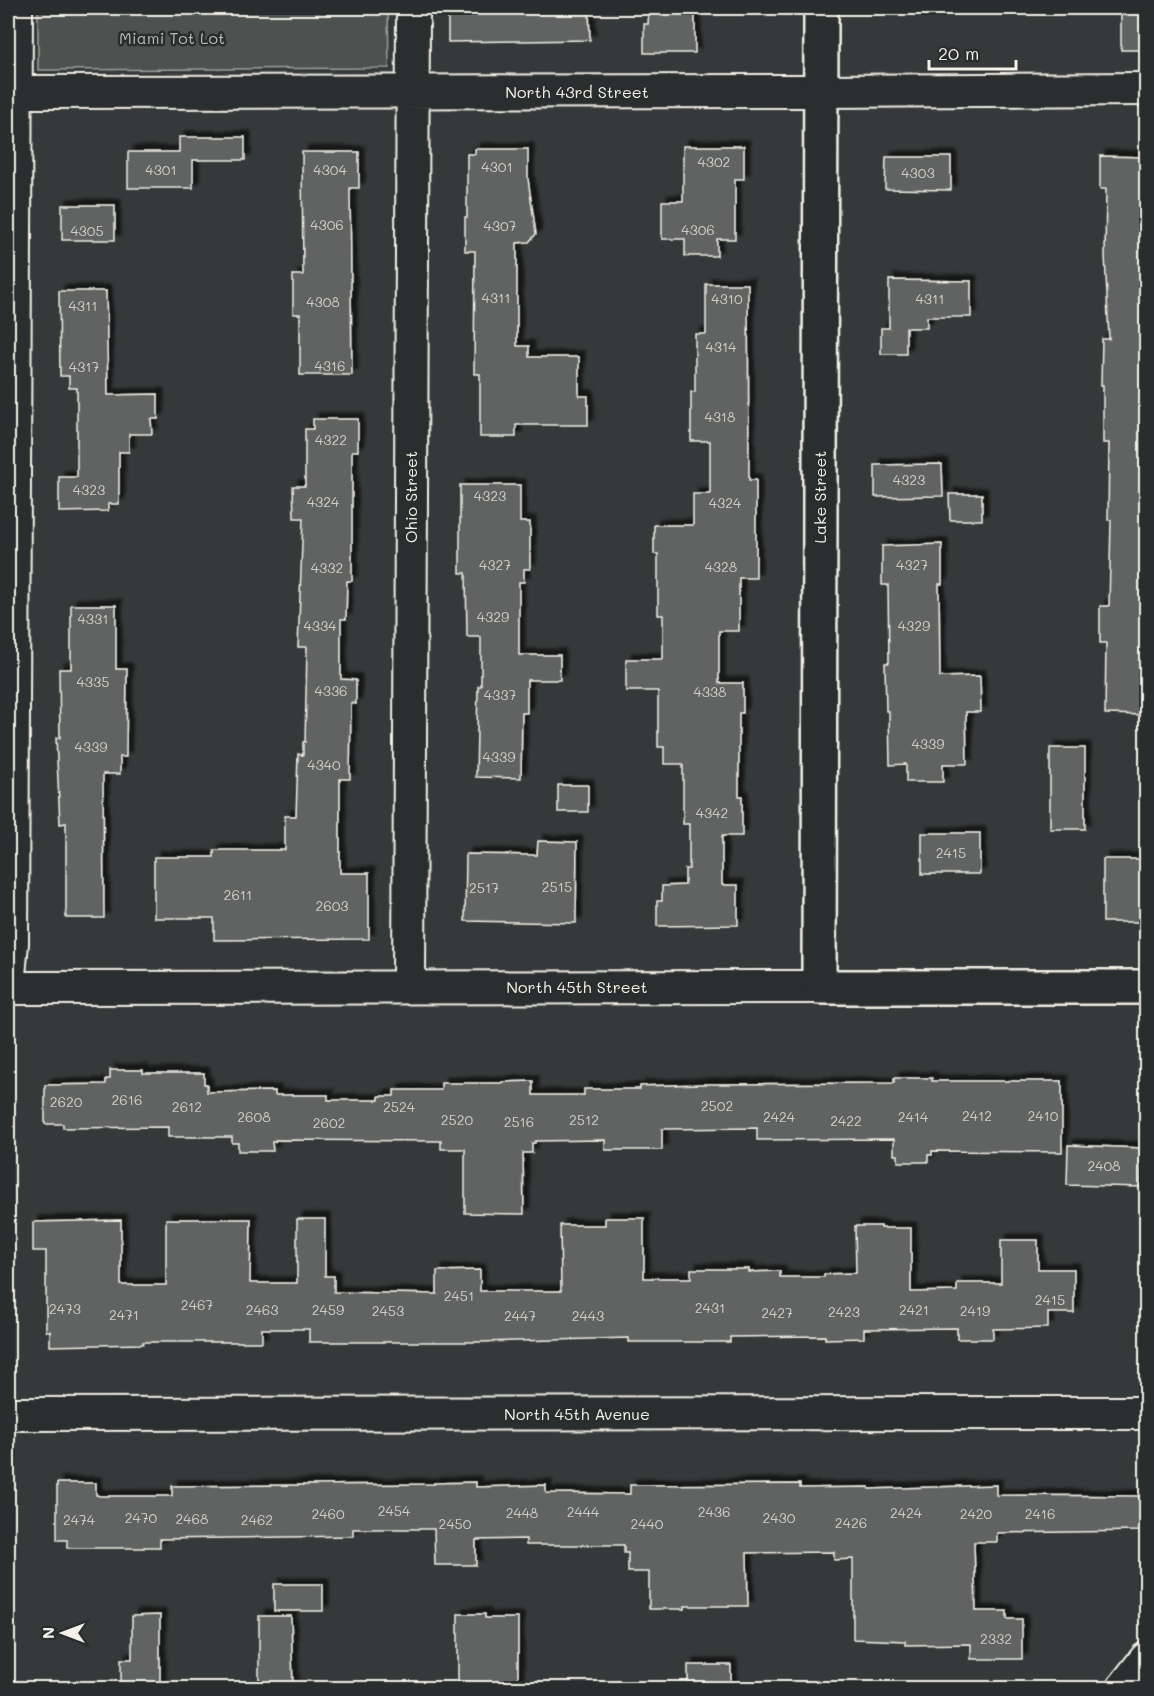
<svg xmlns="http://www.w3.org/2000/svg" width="1154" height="1696" font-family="Mali,sans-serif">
  <defs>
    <filter id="shadow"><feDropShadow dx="5.5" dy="-5.5" stdDeviation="1.5" flood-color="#0009"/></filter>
  </defs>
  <rect width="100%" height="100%" fill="#363939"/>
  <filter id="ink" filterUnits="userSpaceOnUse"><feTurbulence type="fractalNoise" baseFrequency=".0167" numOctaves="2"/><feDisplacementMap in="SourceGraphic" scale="12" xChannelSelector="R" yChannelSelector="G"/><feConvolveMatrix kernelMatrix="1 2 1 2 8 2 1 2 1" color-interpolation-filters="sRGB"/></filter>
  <g filter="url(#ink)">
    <path fill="#4e514f" stroke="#a1a19c" stroke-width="1.5" d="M38 8H388L389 68 38 70Z"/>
    <path fill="#616362" stroke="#f4f1e8" stroke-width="1.5" filter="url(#shadow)" d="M448 8H589L590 40 448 42Z
      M649 8H695V53H644V24H648Z
      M1121 8H1146V50H1121Z
      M179 137H245V160H193V188H128V152H179Z
      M683 146H744V179H735V239H717V256H685V239H662V201H683Z
      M475 149H528V179L536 234 529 242 517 243V346H529V357H579V396H588V425H516V437H480V374H474L475 251H465V217H467V154H475Z
      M302 152H359V188H350L352 375H300V314H293V275H303Z
      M1100 156 1146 157V715L1105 714 1106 643H1100V606H1109L1111 520H1108L1109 443H1103V385H1101L1102 339H1109L1105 255 1106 189H1100Z
      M886 157H951V190L885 189Z
      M62 205H115V240H62Z
      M889 280 971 281V317H927V328H906V354H881V328H889Z
      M706 284H748L749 480H756V578H739V631H719V683H743V713H739V796H742V836H722V885H738V925L657 926V901H662V886L685 885V869H689V824H683V764H664V747H658V691H626V659H663V615H658V554H654V525H693V494H710V441H691V392H695V334H706Z
      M59 291H106L108 395 158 394V419H151L152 434H129V452H119V504H108V511L59 512V477H77V388H69V376H60Z
      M313 419H358V451H352V581H347L346 619H341V679L356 680V704L351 703 350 779H340V873H369V939L214 940V918H154V857H214V850H285V816H296L298 754 303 755V742H305L307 647H298L303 518H294L293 486H305V429H313Z
      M942 464 943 496 875 497V465Z
      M460 485H520V522H530V569H524V582H519V655H560V680H527V713H522L521 778 476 777 478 686H481V638L480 637H467L466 573H460Z
      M949 494H982V520H950Z
      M942 544V584H939L940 677 980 676 981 712H966L967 764H943V782H906V764L890 765 889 711H886L885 663H889L888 585H882V546Z
      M71 605H116V669H127L126 757H120V774H103L104 918H66V823L60 824 56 738H60L59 669H71Z
      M1050 748H1085V829H1050Z
      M558 785H588V812H558Z
      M922 833H980V874H922Z
      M538 841 577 842 576 923 465 921 466 854 537 855Z
      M1103 859H1146V922H1103Z
      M110 1070H143V1073H204V1084H207V1092L275 1091V1095H328V1100H379V1096H394V1090H441V1083H502V1082L533 1081V1095H584V1089H640V1086L700 1084 894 1083V1078H932V1081H1062V1152L932 1151V1155H928V1162H898V1155H894V1139L757 1140V1128L662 1129V1150H605V1140L535 1141V1143H532V1153H523L524 1214 465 1213V1149H441V1141L275 1140V1142H272L273 1151H238V1143H232V1137H168V1127L63 1128V1124H45V1085L106 1084V1079H110Z
      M1068 1145 1142 1148 1141 1187 1067 1185Z
      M605 1218H644V1278H691V1269H749V1272L780 1271V1277H824V1274L856 1273 855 1226H881V1228H911V1292L957 1291V1283H1001V1240H1038V1269H1074V1313H1048V1328L993 1329V1339H957V1328L864 1329V1338L825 1339V1336L730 1337V1342H629V1338L481 1342H309V1329H262V1342H143V1344L50 1346V1331H46V1251H33V1222L121 1220V1285H166V1219H251L250 1283H297V1219H325V1276H334V1292L437 1294V1271L480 1270V1291H561L560 1225H605Z
      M476 1482V1487L546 1485V1493L630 1494V1485L800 1484V1488L869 1487V1489L996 1485V1495L1144 1496V1531L997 1533V1542H974L976 1611H1007V1619H1022V1659H971V1644L905 1645V1641L853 1639V1559L834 1560V1552L747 1553 748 1606H685V1609H649V1572H628V1553H624V1545H526V1539L476 1540V1565H435L434 1529H353V1536L160 1539V1547H144V1548H67V1540H57V1483H96V1495L100 1496H172V1486L434 1484V1483Z
      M274 1584H323V1611H274Z
      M458 1614H485V1618H518V1689H458Z
      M160 1615V1689H121V1659H132V1616Z
      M259 1616H291L293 1689H259Z
      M688 1665H731V1689H688Z"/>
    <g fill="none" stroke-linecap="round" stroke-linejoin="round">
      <defs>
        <path id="minor" d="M8 92 820 91 1146 89
          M8 985 12 943 16 8
          M409 987 413 8
          M8 988 819 987
          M8 1414 1146 1413
          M1123 1688 1146 1659"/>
        <path id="secondary" d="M821 8 819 987H1146"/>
      </defs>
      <use href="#minor" stroke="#f4f1e8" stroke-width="36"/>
      <use href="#secondary" stroke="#f4f1e8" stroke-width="38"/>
      <use href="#minor" stroke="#2a2d2e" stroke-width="32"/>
      <use href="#secondary" stroke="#2a2d2e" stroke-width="33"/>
    </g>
  </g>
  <g text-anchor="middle" stroke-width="5" stroke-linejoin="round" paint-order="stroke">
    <g font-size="14" fill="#cfcec6">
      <text x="714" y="167">4302</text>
      <text x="497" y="172">4301</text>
      <text x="161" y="175">4301</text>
      <text x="330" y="175">4304</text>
      <text x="918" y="178">4303</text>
      <text x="327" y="230">4306</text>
      <text x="500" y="231">4307</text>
      <text x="698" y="235">4306</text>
      <text x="87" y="236">4305</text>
      <text x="496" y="303">4311</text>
      <text x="727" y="304">4310</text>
      <text x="930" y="304">4311</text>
      <text x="323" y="307">4308</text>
      <text x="83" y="311">4311</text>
      <text x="721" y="352">4314</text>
      <text x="330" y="371">4316</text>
      <text x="84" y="372">4317</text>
      <text x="720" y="422">4318</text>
      <text x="331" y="445">4322</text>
      <text x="909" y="485">4323</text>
      <text x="89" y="495">4323</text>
      <text x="490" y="501">4323</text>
      <text x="323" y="507">4324</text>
      <text x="725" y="508">4324</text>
      <text x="495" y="570">4327</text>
      <text x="912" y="570">4327</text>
      <text x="721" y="572">4328</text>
      <text x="327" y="573">4332</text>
      <text x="493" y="622">4329</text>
      <text x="93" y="624">4331</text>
      <text x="320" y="631">4334</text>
      <text x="914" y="631">4329</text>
      <text x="93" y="687">4335</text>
      <text x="331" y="696">4336</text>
      <text x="710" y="697">4338</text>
      <text x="500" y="700">4337</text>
      <text x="928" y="749">4339</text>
      <text x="91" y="752">4339</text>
      <text x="499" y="762">4339</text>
      <text x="324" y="770">4340</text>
      <text x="712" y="818">4342</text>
      <text x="951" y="858">2415</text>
      <text x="557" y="892">2515</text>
      <text x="484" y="893">2517</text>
      <text x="238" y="900">2611</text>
      <text x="332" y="911">2603</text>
      <text x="127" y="1105">2616</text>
      <text x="66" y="1107">2620</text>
      <text x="717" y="1111">2502</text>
      <text x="187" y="1112">2612</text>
      <text x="399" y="1112">2524</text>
      <text x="977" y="1121">2412</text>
      <text x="1043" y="1121">2410</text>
      <text x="254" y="1122">2608</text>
      <text x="779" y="1122">2424</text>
      <text x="913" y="1122">2414</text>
      <text x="457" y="1125">2520</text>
      <text x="584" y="1125">2512</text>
      <text x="846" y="1126">2422</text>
      <text x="519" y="1127">2516</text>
      <text x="329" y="1128">2602</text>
      <text x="1104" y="1171">2408</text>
      <text x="459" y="1301">2451</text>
      <text x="1050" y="1305">2415</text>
      <text x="197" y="1310">2467</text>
      <text x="710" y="1313">2431</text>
      <text x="65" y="1314">2473</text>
      <text x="262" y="1315">2463</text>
      <text x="328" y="1315">2459</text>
      <text x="914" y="1315">2421</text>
      <text x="388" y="1316">2453</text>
      <text x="975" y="1316">2419</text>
      <text x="844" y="1317">2423</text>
      <text x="777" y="1318">2427</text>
      <text x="124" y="1320">2471</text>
      <text x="520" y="1321">2447</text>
      <text x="588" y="1321">2443</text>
      <text x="394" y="1516">2454</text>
      <text x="583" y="1517">2444</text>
      <text x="714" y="1517">2436</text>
      <text x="522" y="1518">2448</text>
      <text x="906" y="1518">2424</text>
      <text x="328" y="1519">2460</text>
      <text x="976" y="1519">2420</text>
      <text x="1040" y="1519">2416</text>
      <text x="141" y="1523">2470</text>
      <text x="779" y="1523">2430</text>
      <text x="192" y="1524">2468</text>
      <text x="79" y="1525">2474</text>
      <text x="257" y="1525">2462</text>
      <text x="851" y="1528">2426</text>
      <text x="455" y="1529">2450</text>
      <text x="647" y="1529">2440</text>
      <text x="996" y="1644">2332</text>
    </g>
    <g font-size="16" fill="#bab9b2" stroke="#2a2d2e">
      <text x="172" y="44">Miami Tot Lot</text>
    </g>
    <g font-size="16" fill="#f4f1e8" stroke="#2a2d2e">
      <text x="577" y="98">North 43rd Street</text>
      <text transform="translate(411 497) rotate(-90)" y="6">Ohio Street</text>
      <text transform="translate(820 497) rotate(-90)" y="6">Lake Street</text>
      <text x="577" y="993">North 45th Street</text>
      <text x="577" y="1420">North 45th Avenue</text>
    </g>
  </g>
  <rect width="1154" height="1696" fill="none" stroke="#2a2d2e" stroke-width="30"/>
  <rect x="15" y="15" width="1124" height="1666" fill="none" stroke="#f4f1e8" stroke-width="2" filter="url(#ink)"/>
  <g transform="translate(63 1633) rotate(270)" stroke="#2a2d2e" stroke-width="4.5" paint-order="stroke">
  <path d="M0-4.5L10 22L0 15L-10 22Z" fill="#f4f1e8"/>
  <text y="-9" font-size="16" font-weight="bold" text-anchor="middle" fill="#f4f1e8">N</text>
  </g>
  <path d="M929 60v9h87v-9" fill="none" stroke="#f4f1e8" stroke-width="3"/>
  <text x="938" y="60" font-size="18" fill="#f4f1e8" stroke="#2a2d2e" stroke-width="4.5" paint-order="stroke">20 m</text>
</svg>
